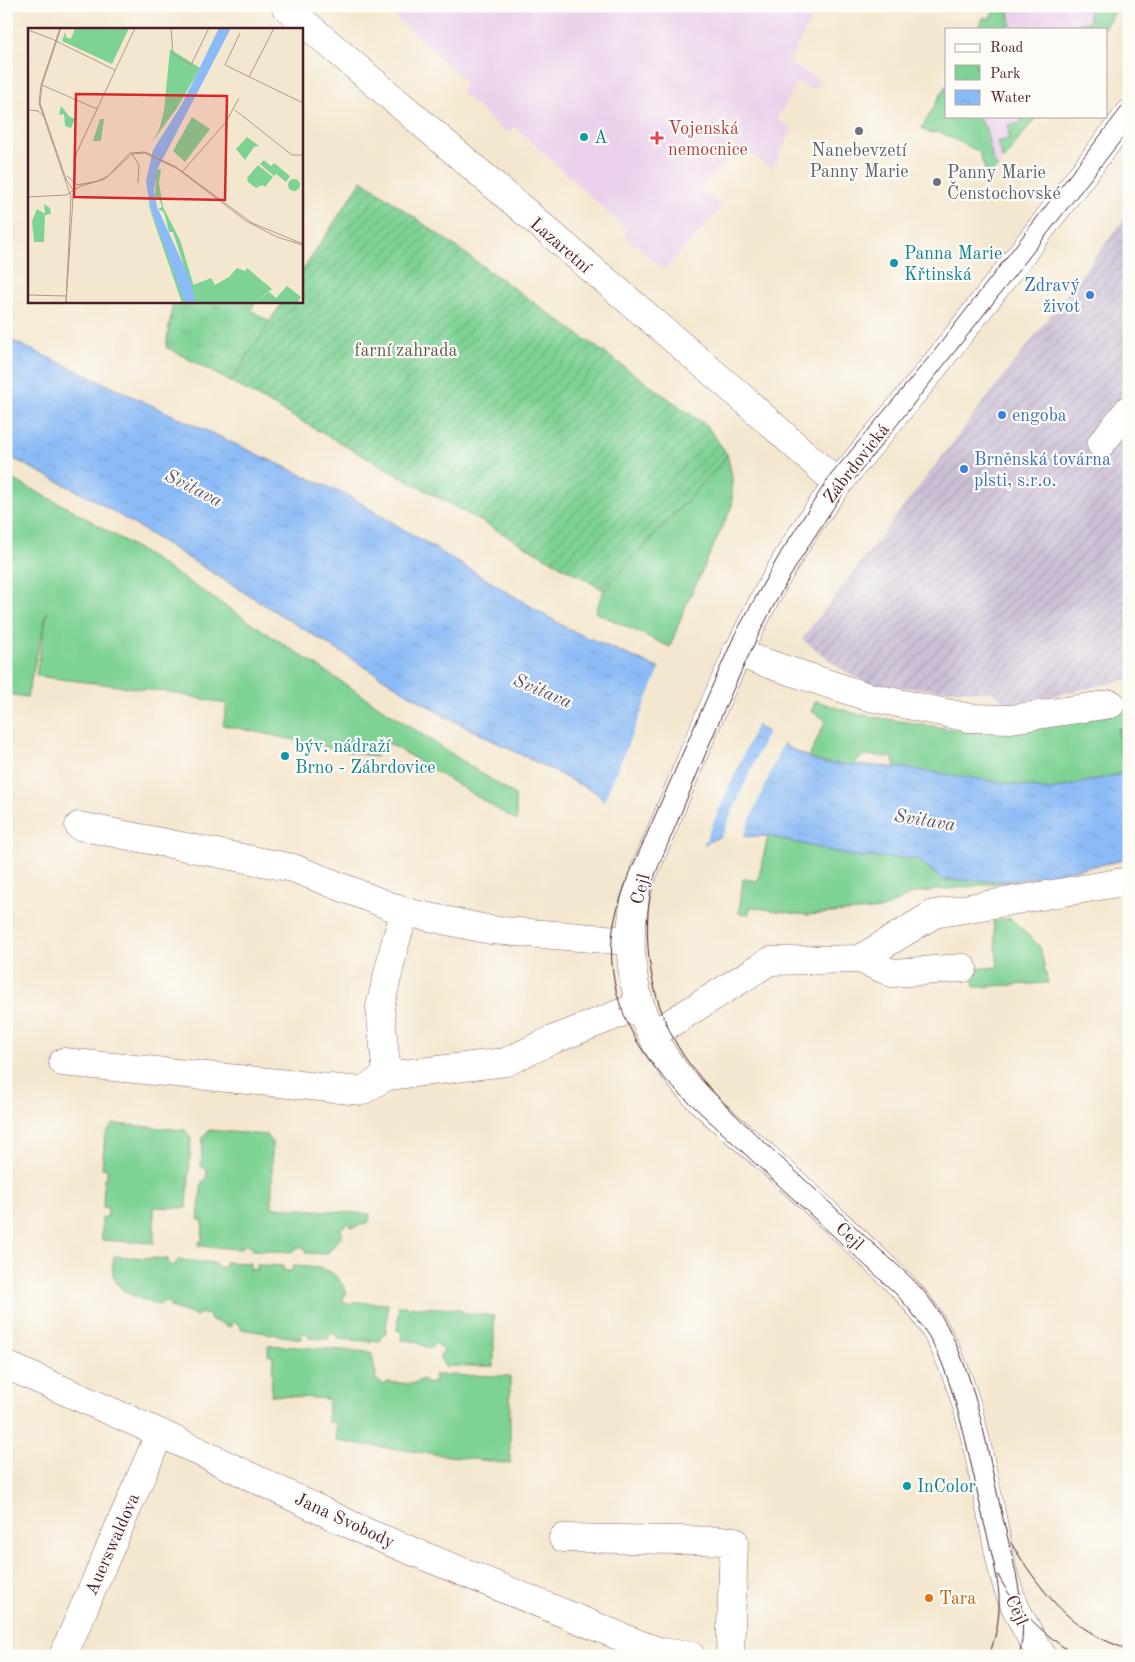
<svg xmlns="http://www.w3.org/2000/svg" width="1135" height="1662" font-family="'Old Standard TT',serif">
  <defs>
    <pattern id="industrial-furrows" width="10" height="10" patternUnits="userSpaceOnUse" patternTransform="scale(1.25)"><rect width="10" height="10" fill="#cbbfd5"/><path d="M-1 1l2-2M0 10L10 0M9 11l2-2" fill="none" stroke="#b0a4b7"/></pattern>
    <pattern id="forest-crowns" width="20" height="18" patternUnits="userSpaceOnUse" patternTransform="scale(1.25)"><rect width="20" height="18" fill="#66b47e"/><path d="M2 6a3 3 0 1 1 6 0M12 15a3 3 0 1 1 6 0" fill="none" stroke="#569267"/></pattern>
    <pattern id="park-tufts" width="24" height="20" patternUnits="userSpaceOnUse" patternTransform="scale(1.25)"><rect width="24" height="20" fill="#7ed294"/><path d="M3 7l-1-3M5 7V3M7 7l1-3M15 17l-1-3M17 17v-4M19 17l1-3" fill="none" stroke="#6eb480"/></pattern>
    <pattern id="garden-furrows" width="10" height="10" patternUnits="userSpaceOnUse" patternTransform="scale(1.25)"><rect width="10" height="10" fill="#7ed294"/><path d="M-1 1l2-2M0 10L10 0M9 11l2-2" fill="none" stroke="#6eb480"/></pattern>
    <pattern id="water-ripples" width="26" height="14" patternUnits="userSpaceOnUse" patternTransform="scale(1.25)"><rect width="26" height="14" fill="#8bbbf6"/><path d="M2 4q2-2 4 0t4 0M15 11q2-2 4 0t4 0" fill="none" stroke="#79a0d3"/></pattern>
  </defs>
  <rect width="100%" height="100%" fill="#fdfcf7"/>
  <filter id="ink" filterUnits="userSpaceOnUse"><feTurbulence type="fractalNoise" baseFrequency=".02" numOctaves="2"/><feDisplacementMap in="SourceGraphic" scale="10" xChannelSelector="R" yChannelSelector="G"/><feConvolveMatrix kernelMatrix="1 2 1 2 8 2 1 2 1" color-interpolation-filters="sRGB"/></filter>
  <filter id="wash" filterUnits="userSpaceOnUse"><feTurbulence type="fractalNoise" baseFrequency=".0096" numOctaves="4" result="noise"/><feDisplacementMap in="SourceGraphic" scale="20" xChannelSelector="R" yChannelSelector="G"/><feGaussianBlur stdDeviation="1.12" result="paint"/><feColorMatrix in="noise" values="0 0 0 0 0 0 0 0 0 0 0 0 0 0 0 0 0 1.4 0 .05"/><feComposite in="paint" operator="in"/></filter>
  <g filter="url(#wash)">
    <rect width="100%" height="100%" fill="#f4e7cf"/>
    <path fill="#ebd1eb" d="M384 6H819L788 63 820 80 814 91 797 82 777 120 793 129 772 168 731 143 724 166 721 165 699 189 722 207 664 270 624 235 626 229 515 127 506 133 461 92 466 82Z
      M995 6H1120L1103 29H977L984 17 989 19Z
      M946 85V116H1037L988 178 979 152 940 132 929 133 922 128Z"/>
    <path fill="url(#industrial-furrows)" d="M1129 213V679L1011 705 991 692 872 686 840 668 802 639Z"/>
    <path fill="#7ed294" stroke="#647860" d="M996 6H1022L1023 8 1009 11 1011 25 997 29H977L984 17 989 19Z
      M1102 6H1120L1103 29H1077V24L1090 21 1088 10Z
      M946 85V116H977L986 129 993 161 998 167 988 178 979 152 940 132 929 133 922 128Z
      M1020 116H1037L1003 160 997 142 1009 139 1008 125 1022 123Z
      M727 454 732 476V506L683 612 670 647 595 612 604 590 721 464Z
      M6 476 74 511 138 549 515 795 517 821 382 739 376 757 223 725 227 704 168 692 36 676 47 612 27 697 6 694Z
      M816 701 856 714 963 731 1044 725 1129 711V726L1118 729 1120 754 1129 763V772L1050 790 896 768 892 757 864 755 852 765 822 763 809 757 826 720 811 711Z
      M768 836 853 856 918 859 942 880 1017 881 913 893 883 909 806 915 750 907 749 914 739 913 743 879 758 881Z
      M1010 918 1040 947 1048 983 974 987 972 969 998 967 993 921Z
      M113 1124 185 1130 191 1138 187 1208 154 1207V1243L102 1240V1218L107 1217 108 1208 103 1207 104 1178H107V1169L102 1168 105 1136Z
      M209 1130 266 1135 272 1141V1207L370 1214 369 1222 352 1228 349 1223 340 1229 343 1234 327 1254 306 1253V1248H296L292 1252 252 1250V1245H243L242 1249 198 1246 199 1242 202 1241 203 1221 198 1219 202 1181H206L207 1169 201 1167 203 1137Z
      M114 1256 168 1259 169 1265H175L178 1260 215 1263 216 1267H225V1262L250 1263V1269L257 1270V1265L283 1266 284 1271H292L293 1266C322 1268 333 1265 347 1293L342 1300 350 1305 355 1302 388 1304 386 1332 379 1342 338 1339V1335L330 1333 328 1339 309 1338 308 1334 302 1332 301 1339 241 1329 240 1325 234 1322 230 1327 212 1320 209 1315 200 1313 197 1316 170 1307 171 1304 164 1301 160 1305C132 1296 106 1291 114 1256Z
      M399 1306 457 1309 465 1313 494 1316V1366H445L439 1357 444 1351 436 1343 430 1349 413 1341 401 1340 402 1332 397 1330Z
      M268 1345 371 1352 376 1374 375 1379 384 1385 386 1382 412 1384 423 1379 427 1384 435 1382 434 1375 510 1376V1464L336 1441V1422H328V1399L271 1395 273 1357 268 1355Z"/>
    <path fill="url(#forest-crowns)" stroke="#586a54" d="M1129 726V763L1120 754 1118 729Z"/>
    <path fill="url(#park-tufts)" stroke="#647860" d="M173 301H256L251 310 270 322 231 382 166 347Z"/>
    <path fill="url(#garden-furrows)" stroke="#647860" d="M362 180 707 426 727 454 721 464 604 590 231 382 283 301H301V273Z"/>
    <path fill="url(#water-ripples)" stroke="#6a6d90" d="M6 338 352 498 568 629 660 669 658 675 741 714 789 748 822 763 907 768 1050 790 1129 772V859L1017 881 942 880 918 859 853 856 768 836 719 837 704 844 627 807 604 801 597 793 446 717 93 499 6 455Z"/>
    <path fill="#f4e7cf" d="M661 666V674L742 712 757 724 703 846 626 810 603 803Z
      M768 731 784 741 742 839 720 840Z"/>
  </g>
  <g filter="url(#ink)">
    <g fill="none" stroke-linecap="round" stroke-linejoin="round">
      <defs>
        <path id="minor" d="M285 6 739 395 837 483
          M1101 444 1129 409
          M736 653 865 696 970 718 1011 719 1111 704
          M79 826 293 868 405 912 491 930 630 941
          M405 912 396 940 380 1007 387 1076 506 1062 550 1041 639 1006
          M860 959 934 914 1129 881
          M652 1035 770 961 860 959 892 973 963 968
          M63 1062 361 1091 387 1076
          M6 1365 160 1433 368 1533 641 1645 661 1652 691 1656
          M563 1538 734 1541 730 1656
          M63 1656 160 1433
          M1042 1656C1030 1635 1018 1617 1010 1594 1001 1571 998 1546 993 1522 979 1456 968 1382 932 1324 914 1294 889 1273 864 1249 831 1218 799 1187 765 1157 730 1126 689 1096 664 1056 629 1002 621 934 643 874 695 755 737 633 809 524 845 471 888 424 928 374 996 288 1062 201 1129 114"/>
      </defs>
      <use href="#minor" stroke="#866564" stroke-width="29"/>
      <use href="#minor" stroke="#fff" stroke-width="28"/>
      <path stroke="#4a1f2b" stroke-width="1" d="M1011 1543C1032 1576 1055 1611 1090 1632 1102 1640 1116 1645 1129 1650
        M998 1575C1015 1609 1045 1635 1076 1656
        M989 1656C996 1636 1000 1618 999 1596 997 1569 988 1541 982 1514 971 1464 961 1412 942 1363 932 1337 915 1315 896 1294L678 1092C636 1053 607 998 612 938 614 914 623 890 632 868L735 634 781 552 830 476 939 345 1129 98
        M1019 1656C1031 1616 1010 1550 1001 1510 985 1441 974 1361 933 1303 915 1278 889 1258 867 1238 837 1209 806 1181 775 1152 746 1125 715 1097 691 1066 654 1018 640 948 651 889 653 878 658 868 662 858 694 784 723 707 759 634 784 584 813 537 845 491L1129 130"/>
    </g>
  </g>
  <g fill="#6b7280" stroke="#fdfcf7" stroke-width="2">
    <circle cx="859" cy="131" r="5"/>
    <circle cx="937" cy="182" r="5"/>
  </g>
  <g fill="#0f9aa8" stroke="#fdfcf7" stroke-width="2">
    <circle cx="584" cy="137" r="5"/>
    <circle cx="894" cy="263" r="5"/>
    <circle cx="285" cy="756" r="5"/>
    <circle cx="907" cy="1486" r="5"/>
  </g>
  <path fill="#e0444e" stroke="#fdfcf7" stroke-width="2" d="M654.5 130.5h5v5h5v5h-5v5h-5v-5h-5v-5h5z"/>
  <g fill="#3f7fe0" stroke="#fdfcf7" stroke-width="2">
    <circle cx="1090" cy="295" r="5"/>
    <circle cx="1002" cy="415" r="5"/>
    <circle cx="964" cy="469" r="5"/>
  </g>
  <circle fill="#e8710a" stroke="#fdfcf7" stroke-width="2" cx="929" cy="1598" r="5"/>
  <g text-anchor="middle" stroke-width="4.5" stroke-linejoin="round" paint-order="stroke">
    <g font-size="18" fill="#be3a42" stroke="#fdfcf7" text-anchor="start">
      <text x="668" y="134">Vojenská<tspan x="668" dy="21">nemocnice</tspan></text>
    </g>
    <g font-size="18" fill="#0d838f" stroke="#fdfcf7" text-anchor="start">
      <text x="594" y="143">A</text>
      <text x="904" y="259">Panna Marie<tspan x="904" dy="21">Křtinská</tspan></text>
      <text x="295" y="752">býv. nádraží<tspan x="295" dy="21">Brno - Zábrdovice</tspan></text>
      <text x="917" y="1492">InColor</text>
    </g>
    <g font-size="18" fill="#5b616d" stroke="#fdfcf7">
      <text x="859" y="156">Nanebevzetí<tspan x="859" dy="21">Panny Marie</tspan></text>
      <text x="947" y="178" text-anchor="start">Panny Marie<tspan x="947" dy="21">Čenstochovské</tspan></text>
    </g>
    <g font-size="18" fill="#4a1f2b" stroke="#fdfcf7">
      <text transform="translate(561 245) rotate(41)" y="6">Lazaretní</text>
      <text transform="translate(856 463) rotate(-52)" y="6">Zábrdovická</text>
      <text transform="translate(640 889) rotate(-75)" y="6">Cejl</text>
      <text transform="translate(850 1236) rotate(43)" y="6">Cejl</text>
      <text transform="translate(345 1520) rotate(25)" y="6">Jana Svobody</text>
      <text transform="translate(112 1544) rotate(-66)" y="6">Auerswaldova</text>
      <text transform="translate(1017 1610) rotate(66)" y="6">Cejl</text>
    </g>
    <g font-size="18" fill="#366cbe" stroke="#fdfcf7" text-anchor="start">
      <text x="1080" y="291" text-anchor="end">Zdravý<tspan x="1080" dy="21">život</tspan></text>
      <text x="1012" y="421">engoba</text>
      <text x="974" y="465">Brněnská továrna<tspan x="974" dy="21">plsti, s.r.o.</tspan></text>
    </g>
    <g font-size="18" fill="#5a554a" stroke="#fdfcf7">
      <text x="406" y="356">farní zahrada</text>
    </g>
    <g font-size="18" fill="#c56008" stroke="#fdfcf7" text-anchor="start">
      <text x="939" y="1604">Tara</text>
    </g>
    <g font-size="19" font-style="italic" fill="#615672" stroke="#fdfcf7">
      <text transform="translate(194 487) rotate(27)" y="7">Svitava</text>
      <text transform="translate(543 690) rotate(23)" y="7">Svitava</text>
      <text transform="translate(925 819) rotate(9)" y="7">Svitava</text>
    </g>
  </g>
  <g transform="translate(28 28)">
    <rect width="275" height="275" fill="#f4e7cf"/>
    <path d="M47 0H101L84 36 34 13 37 4 38 9 43 11ZM142 21 172 40 149 80 124 114 131 102 136 83ZM72 91H76L73 113H65ZM219 109 231 118 226 119 217 132 208 121ZM236 132 243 138 246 135 262 148 258 154 248 146 246 148 232 136ZM230 137 245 149 237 159 234 157 228 160 220 154 219 150ZM133 141 131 155 135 179 152 212 171 275H168L145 204H141L136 184 130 181 134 179 131 169 127 171 128 142ZM260 157a6 6 0 1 1 12 0a6 6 0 1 1-12 0ZM118 170 147 243 157 275H154ZM259 258 273 269 269 275H226L241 264 248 270Z" fill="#7ed294"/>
    <path d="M33 78 41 88 47 91 43 100 37 98 36 86 31 87ZM164 89 182 101 157 134 145 123ZM16 176 22 180 23 186 17 187 16 214H6L4 193 9 181 17 186ZM209 240 217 243 219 240 244 261 226 275H171L165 257 183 250 187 257 201 249Z" fill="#7ed294"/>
    <path d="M191 0H203L129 142 126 163 129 179 162 251 168 275H157L122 179 118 153 125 122 154 76Z" fill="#8bbbf6"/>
    <path fill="none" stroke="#b0978d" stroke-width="1" d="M32 0 13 57 11 75 43 169 38 275M33 0 14 57 12 75 38 151 45 162M143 0 145 26 163 37 181 0M0 2 24 11 87 42M212 5 197 37 275 75M221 49 246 0M14 57 69 81M0 82 10 83 17 89M207 82 264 127H275M104 126 111 137 110 155M154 144 198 94 211 70M39 148 49 157 70 153 80 148 102 125 117 124 148 139 224 195 275 216M0 169 38 167 53 158 77 151 104 126 117 125 150 141 218 193 249 209 275 217M0 267 39 268M38 275 48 126 107 0"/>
    <path fill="#d62828" fill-opacity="0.15" stroke="#d62828" stroke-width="2.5" d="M48 66 199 68 197 172 46 169Z"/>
    <rect width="275" height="275" fill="none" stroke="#4a1f2b" stroke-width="2.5"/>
  </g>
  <rect width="1135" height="1662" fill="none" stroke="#fdfcf7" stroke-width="25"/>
  <rect x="945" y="28" width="162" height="90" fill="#fdfcf7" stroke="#b5a4a5"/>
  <rect x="955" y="44" width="25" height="8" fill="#ffffff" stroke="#b5a4a5"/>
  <text x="990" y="52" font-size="15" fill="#4a1f2b">Road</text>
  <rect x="955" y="65" width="25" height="15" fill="url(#park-tufts)" stroke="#b5a4a5"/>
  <text x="990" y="78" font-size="15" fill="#4a1f2b">Park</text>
  <rect x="955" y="90" width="25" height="15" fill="url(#water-ripples)" stroke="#b5a4a5"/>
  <text x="990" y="102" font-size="15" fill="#4a1f2b">Water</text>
</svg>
